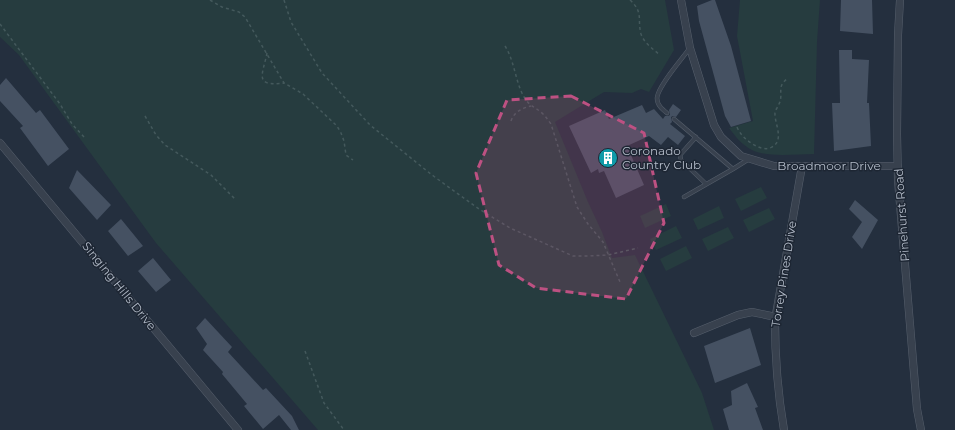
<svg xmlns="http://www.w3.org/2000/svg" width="955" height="430" font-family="Montserrat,sans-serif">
  <rect width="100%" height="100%" fill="#242f3e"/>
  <path fill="#263c3f" d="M0 0H665L674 50 649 92 641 89 632 93 604 92 555 122 588 202 602 232 612 258 635 255 702 393 714 430H318L156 243 19 55 0 37Z
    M740 0H820L817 42 814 154C796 154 768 158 752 150 742 145 735 136 729 128L753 121 737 36Z
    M761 187 767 198 741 211 735 199Z
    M666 204 671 216 645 228 640 216Z
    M719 206 724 218 698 230 693 219Z
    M769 208 775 219 749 232 743 220Z
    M676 226 682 238 656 250 650 239Z
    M728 227 734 238 708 251 702 239Z
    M686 246 692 258 666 271 660 259Z"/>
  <path fill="#455162" d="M712 0H715L731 46 751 121 731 127 725 116 699 21 697 6Z
    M841 0H872L873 34 840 31Z
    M839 50H852V59L869 60 867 103H869L871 146 834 151 832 103H840Z
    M6 78 36 113 40 110 69 149 48 166 20 128 23 126 0 101V85Z
    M673 104 681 110 676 117 673 116 671 117 672 122 670 124 685 136 678 145 668 137 661 145 649 136 627 146 644 185 616 198 604 171 599 173 598 169 591 173 569 126 605 110 609 119 642 105 646 113 654 109 663 119 665 116H668L670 115 669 110Z
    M77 170 111 205 97 220 69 188Z
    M855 200 878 220 862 249 852 237 862 222 849 209Z
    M121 219 143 246 128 256 108 231Z
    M153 258 171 280 156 292 138 271Z
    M205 318 232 347 228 352 263 390 266 388 292 416 299 430H291L279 415 263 429 244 406 247 404 222 374 223 372 203 350 207 344 196 328Z
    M750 328 761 365 715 383 704 346Z
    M747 383 758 407 755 408 763 430H729L723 409 732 405 731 391Z"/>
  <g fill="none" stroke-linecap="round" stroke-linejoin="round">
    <defs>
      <path id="lane" d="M667 113C662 109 657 105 657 98 658 86 682 59 689 49
        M674 119 733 169 749 159
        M696 137 680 155 681 160 706 184
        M684 197 733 169"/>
      <path id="street" d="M681 0 690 48 714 125 721 137 741 156 774 166H898
        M900 0 898 35 897 134 898 180 917 409 921 430
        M0 143 238 430
        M694 333 738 315 752 312 776 317
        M784 430C778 395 775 355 775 320L802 166"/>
    </defs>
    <use href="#lane" stroke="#565f6c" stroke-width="4.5"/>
    <use href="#street" stroke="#565f6c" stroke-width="8"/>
    <path stroke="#44595c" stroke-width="1.5" stroke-dasharray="3 3" stroke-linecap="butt" d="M210 0 222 7 239 12 245 17 284 83 303 94 337 126 341 133 344 141 346 155 353 160
      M284 0 291 22 322 73 370 125 432 175 479 209 510 228 573 256H588L608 255 638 248
      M630 0C644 13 637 19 641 34 644 43 653 49 660 55
      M0 24 60 104 72 124 84 137
      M505 46C515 62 515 81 524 97 530 107 536 107 543 114 546 117 548 120 551 124L577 207 588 224 603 242 620 282
      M267 53C263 74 253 87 284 83
      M145 116 156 135 165 145 211 175 236 200
      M511 121C514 112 522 108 531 106
      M737 127C740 134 745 139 751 143 757 147 766 151 772 147 785 140 774 123 775 112 776 109 778 107 779 104 784 94 776 87 787 79
      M305 351 324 403 344 430"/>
    <use href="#lane" stroke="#38414e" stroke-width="3.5"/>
    <use href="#street" stroke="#38414e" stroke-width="7"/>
  </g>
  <path fill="#bd5182" fill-opacity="0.2" stroke="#bd5182" stroke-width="3" stroke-dasharray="8 5" stroke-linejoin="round" d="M571 96 644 133 664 223 626 299 536 288 499 265 476 173 507 100Z"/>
  <defs>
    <symbol id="building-disc" viewBox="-11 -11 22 22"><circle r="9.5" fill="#0f9aa8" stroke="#1d2633"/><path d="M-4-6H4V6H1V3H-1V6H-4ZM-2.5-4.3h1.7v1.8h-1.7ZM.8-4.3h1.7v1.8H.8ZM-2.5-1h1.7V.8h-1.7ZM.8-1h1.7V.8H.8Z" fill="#fff"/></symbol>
  </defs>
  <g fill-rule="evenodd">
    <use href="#building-disc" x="597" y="147" width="22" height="22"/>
  </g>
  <g text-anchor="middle" stroke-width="3" stroke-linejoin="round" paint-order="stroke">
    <g font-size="12" fill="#b4bcc9" stroke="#1d2633" text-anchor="start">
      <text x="622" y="155">Coronado<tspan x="622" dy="14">Country Club</tspan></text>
    </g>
    <g font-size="12" fill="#b4bcc9" stroke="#1d2633">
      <text x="829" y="170">Broadmoor Drive</text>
      <text transform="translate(902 215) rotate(-94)" y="4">Pinehurst Road</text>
      <text transform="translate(784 274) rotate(-81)" y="4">Torrey Pines Drive</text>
      <text transform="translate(119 286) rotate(51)" y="4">Singing Hills Drive</text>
    </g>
  </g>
</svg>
